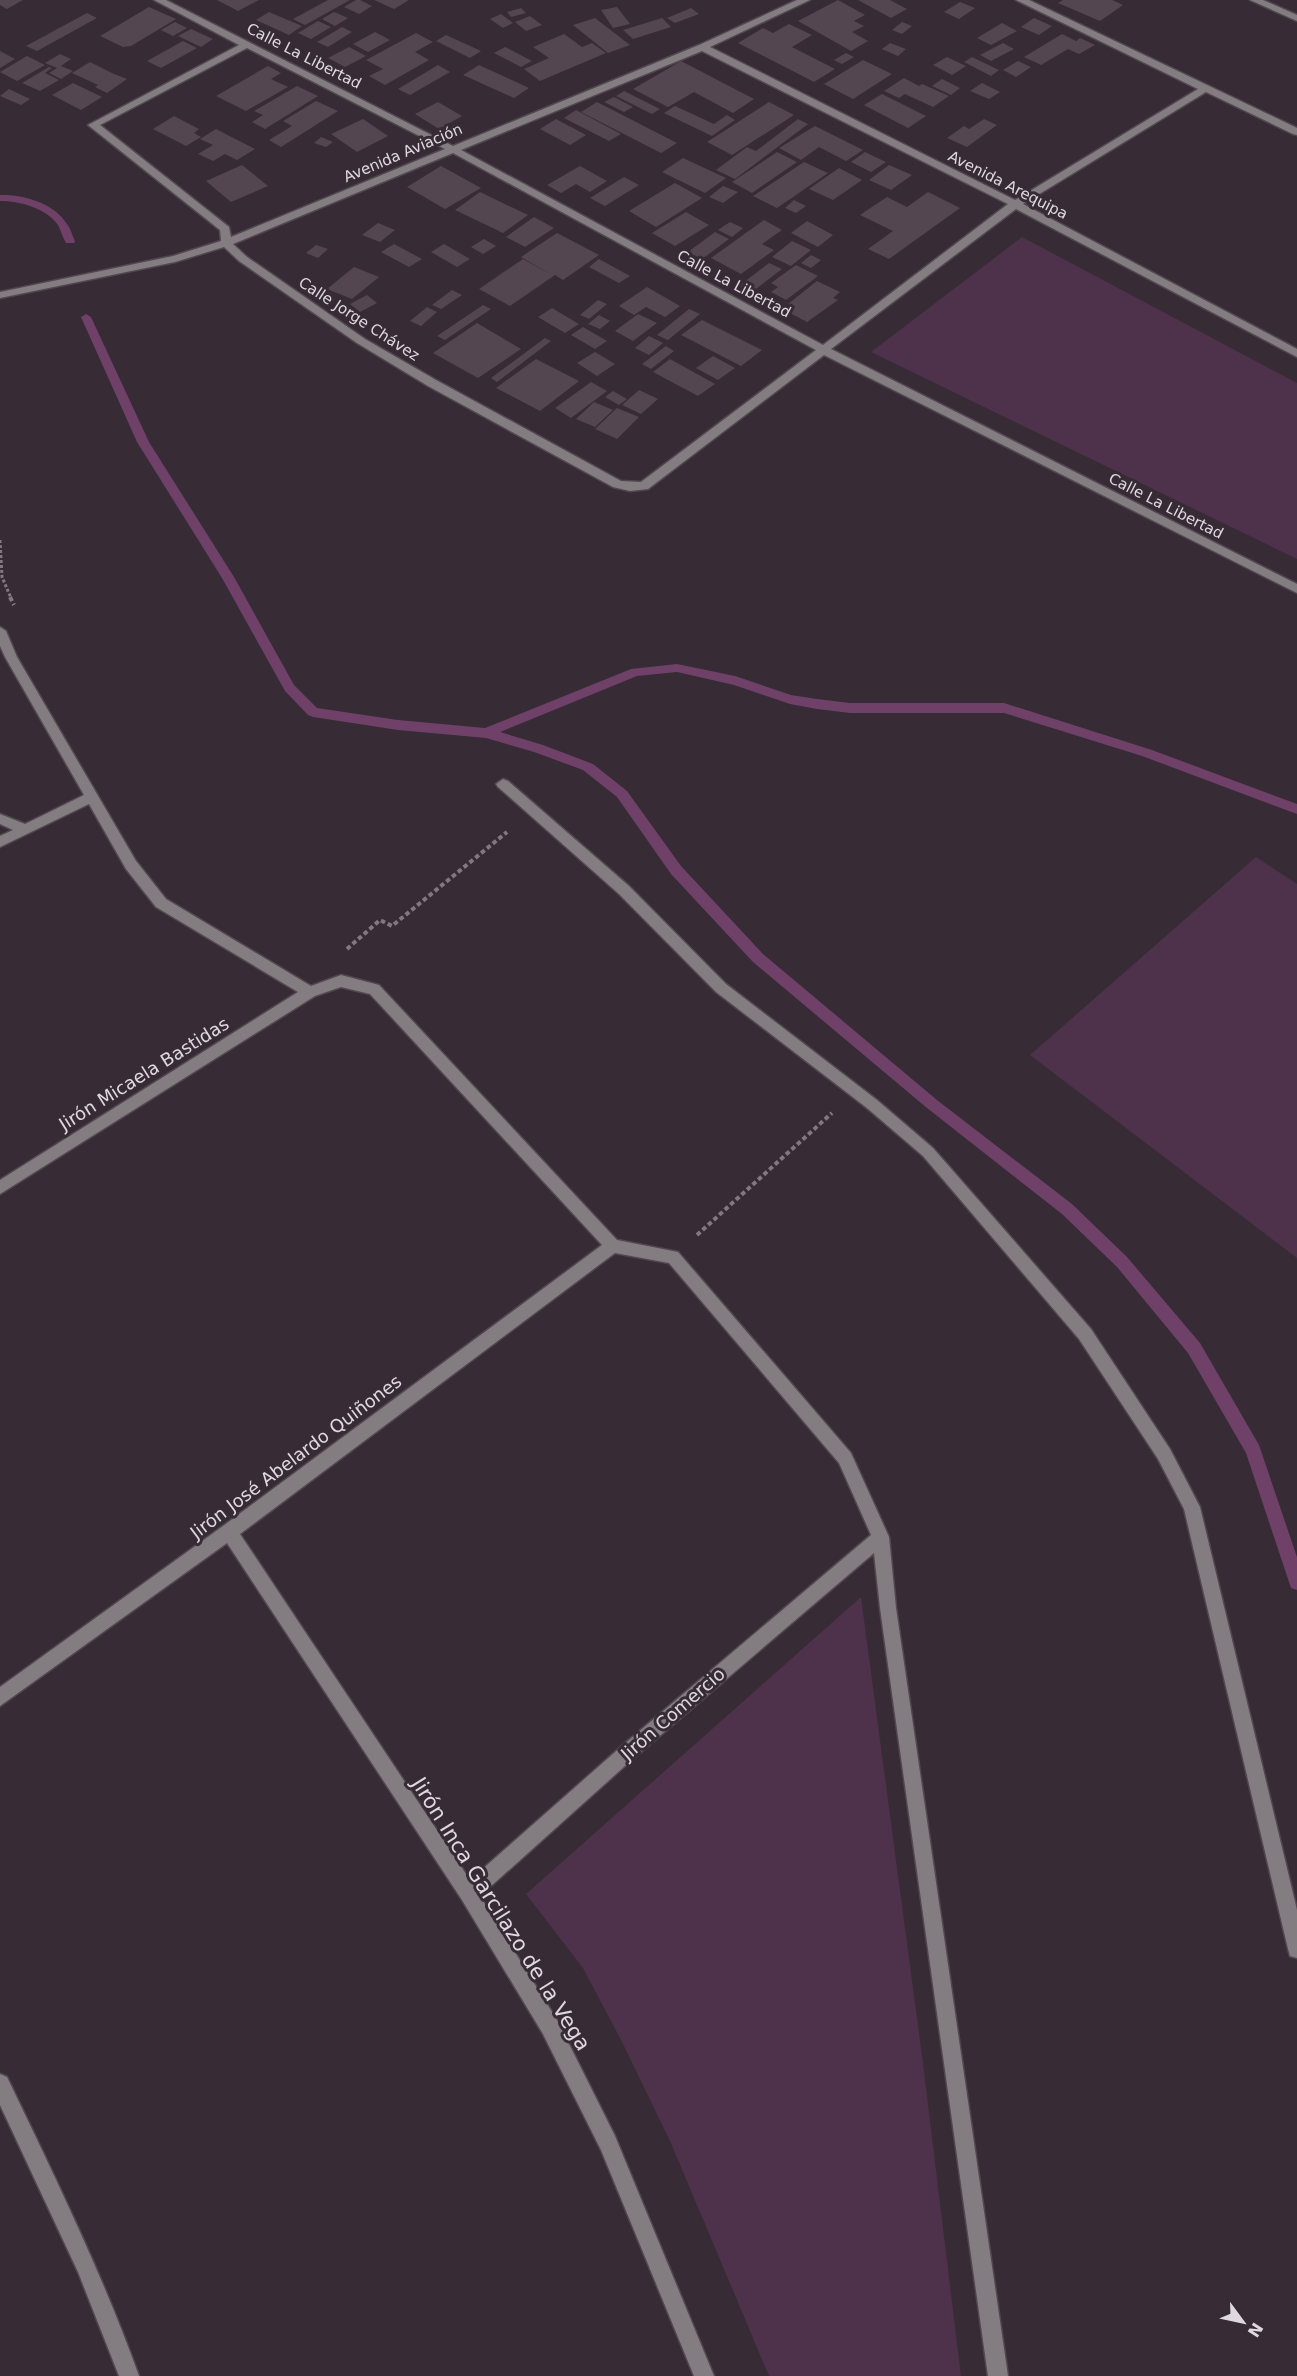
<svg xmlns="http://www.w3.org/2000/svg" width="1297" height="2376" font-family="'DejaVu Sans',sans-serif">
  <rect width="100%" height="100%" fill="#372b35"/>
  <path fill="#4e314a" d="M1022 237 1297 383V559L871 352Z
    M1256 857 1297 884V1258L1030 1055Z
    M861 1597 923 2063 961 2376H769L670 2141 621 2040 583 1968 526 1894Z"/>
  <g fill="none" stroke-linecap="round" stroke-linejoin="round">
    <path fill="#6f4068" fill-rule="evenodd" d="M0 195C23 194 54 203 67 224 71 229 72 235 75 241L74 243H66C63 238 61 231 58 225 46 208 20 201 0 201Z
      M86 314 91 317 149 442 234 577 294 685 317 708 398 720 485 728 631 669 677 664 735 676 791 695 817 699 850 703H1004L1152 750 1297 804V814L1142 756 1004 713H850L817 709 790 704 734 685 677 672 637 676 500 732 543 745 593 764 627 791 681 866 763 954 937 1100 1072 1204 1127 1257 1200 1343 1259 1445 1297 1557V1590L1291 1588 1246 1453 1188 1353 1117 1267 1062 1214 927 1108 753 962 671 874 617 797 583 770 534 752 486 738 398 730 313 717 308 715 285 691 222 578 137 442 81 317Z"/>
  </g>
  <path fill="#544651" d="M0 0H23L7 9 0 5Z
    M217 0H259L238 11Z
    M328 0H350L305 25 293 19Z
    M356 0H360L372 6 359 14 344 7Z
    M374 0H409L394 9Z
    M838 0 865 15 854 21 864 26 852 32 868 41 851 51 798 21Z
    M858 0H890L907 9 891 18Z
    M1063 0H1112L1123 5 1100 21 1058 3Z
    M960 2 975 8 959 19 944 12Z
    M149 7 176 19 131 46 123 47 100 36Z
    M617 7 630 24 613 28 601 10Z
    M521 8 526 13 511 17 507 12Z
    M691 8 699 14 675 23 667 18Z
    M269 12 302 26 289 35 256 20Z
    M334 12 348 18 335 26 322 19Z
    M87 13 97 18 37 51 26 46Z
    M501 14 513 23 503 28 490 19Z
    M530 16 542 25 526 31 515 22Z
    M595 18 630 45 608 53 573 25Z
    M662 18 671 27 633 39 623 30Z
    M1034 18 1052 26 1039 35 1021 27Z
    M318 21 331 27 311 39 298 33Z
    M175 22 187 28 173 36 161 30Z
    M902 22 912 26 902 34 892 30Z
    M1002 23 1017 31 991 45 977 38Z
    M789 24 812 35 792 47 835 69 814 82 738 43 763 28 773 33Z
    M342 27 352 32 328 47 317 42Z
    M191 29 213 39 201 47 178 36Z
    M375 32 390 40 368 52 353 44Z
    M416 33 433 42 415 52 429 60 385 85 369 76 383 69 366 60Z
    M564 34 582 47 592 43 606 53 540 81 524 69 549 58 533 47Z
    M1062 34 1076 41 1080 38 1095 45 1079 54 1068 49 1041 65 1024 57Z
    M446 35 481 51 470 58 436 41Z
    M183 41 197 48 161 68 147 61Z
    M890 43 906 49 898 56 882 49Z
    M1003 43 1014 49 991 61 980 55Z
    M349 47 366 56 345 67 328 58Z
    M505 47 532 61 521 67 494 53Z
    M0 51 15 59 0 68Z
    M846 53 854 57 842 64 834 60Z
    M60 54 71 59 61 66 73 71 61 79 49 73 57 68 45 63Z
    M27 56 45 65 17 81 0 72Z
    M947 57 966 66 952 75 933 65Z
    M972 57 999 70 991 76 964 62Z
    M863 60 892 74 853 99 824 84Z
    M681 61 754 99 733 113 694 92 668 107 633 89Z
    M1018 61 1031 67 1016 77 1003 70Z
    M90 62 114 74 127 79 107 93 95 87 98 85 72 73Z
    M438 65 450 72 410 95 398 89Z
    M479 65 529 88 514 98 463 75Z
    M268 66 281 73 271 79 288 87 246 111 216 96Z
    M49 67 52 68 45 73 59 80 40 91 22 83Z
    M904 78 919 86 922 84 949 96 933 107 905 94 899 98 884 91Z
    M942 79 960 88 951 95 932 86Z
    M73 83 102 97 81 110 52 95Z
    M982 83 1000 92 989 99 970 91Z
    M297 86 318 96 265 129 252 122 263 115 254 111Z
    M9 89 30 99 21 105 0 96Z
    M624 91 660 109 652 114 616 96Z
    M882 94 926 116 908 128 864 105Z
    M614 97 633 107 624 112 604 102Z
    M316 101 338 111 281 147 269 140 292 126 283 121Z
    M438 102 462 116 439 129 415 114Z
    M597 102 677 143 661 153 581 112Z
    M769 102 794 115 732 155 707 142Z
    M675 106 714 124 727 115 735 120 712 136 664 113Z
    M576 110 621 134 609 141 564 118Z
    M174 116 199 129 194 133 201 137 186 146 153 129Z
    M363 119 388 136 357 152 331 134Z
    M556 119 586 135 570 145 540 129Z
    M798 119 808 124 735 179 716 170 747 147 756 151Z
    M984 119 997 125 967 147 947 138 964 126 969 129Z
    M815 126 863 150 846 161 819 147 801 160 779 148Z
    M216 129 255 149 237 160 225 154 213 161 198 154 213 145 200 139Z
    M321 137 333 142 326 147 314 143Z
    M777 152 797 162 752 193 732 182Z
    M865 152 886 162 871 172 851 162Z
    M683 158 726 178 705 193 662 172Z
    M804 162 828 173 777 208 753 196Z
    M242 165 268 186 231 202 206 181Z
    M889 165 912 175 891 190 869 180Z
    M441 166 481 188 445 209 407 187Z
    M580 166 607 181 590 192 576 184 561 193 547 185Z
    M839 168 862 180 833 200 809 189Z
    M624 177 639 185 605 206 590 198Z
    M675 183 702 198 656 227 629 211Z
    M723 186 738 192 723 203 709 197Z
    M480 192 528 215 503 233 455 210Z
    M928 192 960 208 889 259 868 249 893 231 860 215 887 197 907 207Z
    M794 200 806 206 796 213 785 208Z
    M686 212 709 225 675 246 652 233Z
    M534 217 554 228 525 247 506 237Z
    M764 220 782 230 762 244 774 250 741 274 711 258Z
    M807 221 833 235 818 247 791 233Z
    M730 222 743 228 732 237 718 230Z
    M378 223 395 230 380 242 362 235Z
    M715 232 729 239 702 259 688 252Z
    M557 233 599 255 563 280 555 275 510 306 479 289 523 259 552 275 521 257Z
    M484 239 496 246 483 254 471 247Z
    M792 241 811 250 791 266 772 257Z
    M394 244 422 259 409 267 381 252Z
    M444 244 470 259 457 267 431 252Z
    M316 245 328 249 318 258 306 253Z
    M811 255 821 260 811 268 801 263Z
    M599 259 630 276 619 283 589 267Z
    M769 263 782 269 752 292 739 286Z
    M796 265 818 276 786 300 771 292 778 287 771 283Z
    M354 267 379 277 352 299 327 289Z
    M817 281 840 292 833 298 838 300 807 322 788 312 795 307 788 304Z
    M647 287 680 306 665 317 646 307 634 315 619 306Z
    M452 290 462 295 441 309 432 305Z
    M367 295 377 303 360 312 350 304Z
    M598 300 607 304 589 319 580 315Z
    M483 305 491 309 445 340 437 336Z
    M427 307 437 312 421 326 410 321Z
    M552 308 579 324 565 333 538 317Z
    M689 309 700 314 668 340 657 335Z
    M638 314 657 323 633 341 615 331Z
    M599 315 610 321 600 329 588 324Z
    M702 320 762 350 741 366 681 335Z
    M477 323 521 349 478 378 433 353Z
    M583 327 607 341 595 349 571 335Z
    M649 336 663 343 649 355 635 348Z
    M545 338 551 341 497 382 491 378Z
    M666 346 674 351 651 369 642 364Z
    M595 352 615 364 597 376 577 363Z
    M713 356 735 368 718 380 696 368Z
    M536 359 579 381 540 411 496 388Z
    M670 359 715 384 698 396 653 372Z
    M591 382 607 391 571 418 555 408Z
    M639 390 658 399 641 414 622 405Z
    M613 391 627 399 619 405 605 397Z
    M594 402 613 410 595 427 576 419Z
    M617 408 639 417 617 439 595 429Z"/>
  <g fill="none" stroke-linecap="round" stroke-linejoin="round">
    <defs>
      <path id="minor" d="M154 0H166L453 146 699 45 797 0H810L710 47 1015 200 1198 89 1016 0H1029L1297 128V135L1293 134 1206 92 1023 204 1297 349V357L1016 209 831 349 1297 584V593L824 355 648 489 630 491 613 487 428 386 357 343 239 261 224 247 175 262 0 298V292L173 256 221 241 220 230 88 125 239 45ZM247 48 445 149 231 237 229 227 100 125ZM702 51 1008 204 823 345 461 150ZM453 153 816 350 641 482 621 481 436 380 365 339 247 257 233 244Z
        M1250 0H1263L1297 15V21Z
        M0 627 6 631 17 657 136 861 166 899 311 986 341 975 379 985 617 1240 678 1252 851 1453 889 1537 896 1608 1008 2376H988L880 1608 874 1553 635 1757 480 1896 557 2020 615 2136 714 2376H694L601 2150 543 2034 462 1900 227 1543 0 1706V1687L223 1526 602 1245 370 994 341 987 315 996 0 1194V1180L298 992 156 907 126 869 89 804 0 847V836L13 830 0 824V814L25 824 84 795 5 657 0 646ZM615 1253 669 1263 839 1463 871 1535 623 1745 470 1880 240 1534Z
        M503 779 508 781 629 886 726 984 877 1100 933 1148 1091 1329 1170 1449 1200 1507 1297 1910V1958L1290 1956 1288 1949 1184 1509 1158 1459 1079 1339 923 1156 867 1108 716 992 619 894 498 787 496 784Z
        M0 2074 7 2077C54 2175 102 2273 139 2376H119L78 2272 0 2105Z"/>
    </defs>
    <use href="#minor" stroke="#524750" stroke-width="3"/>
    <path stroke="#837881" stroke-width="3" stroke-dasharray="3 2" stroke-linecap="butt" d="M0 540 2 577 11 598"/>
    <path stroke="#837881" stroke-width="4" stroke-dasharray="4.5 3" stroke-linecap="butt" d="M10 597 14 605
      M347 949 380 920 392 926 507 832
      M697 1235 832 1113"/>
    <use href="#minor" fill="#837c81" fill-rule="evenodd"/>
  </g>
  <g text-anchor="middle" stroke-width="6" stroke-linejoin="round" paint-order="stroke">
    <g font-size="15" fill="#e0d8df" stroke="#372b35">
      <text transform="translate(304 56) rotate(27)" y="5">Calle La Libertad</text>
      <text transform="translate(403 153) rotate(-23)" y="5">Avenida Aviación</text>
      <text transform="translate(1008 185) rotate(27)" y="5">Avenida Arequipa</text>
      <text transform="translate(734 284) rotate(28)" y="5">Calle La Libertad</text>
      <text transform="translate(359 319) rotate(33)" y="5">Calle Jorge Chávez</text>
      <text transform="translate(1166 506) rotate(27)" y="5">Calle La Libertad</text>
    </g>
    <g font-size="18" fill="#e0d8df" stroke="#372b35">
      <text transform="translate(144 1074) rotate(-32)" y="6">Jirón Micaela Bastidas</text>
      <text transform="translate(296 1457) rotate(-37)" y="6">Jirón José Abelardo Quiñones</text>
      <text transform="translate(673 1714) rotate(-41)" y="6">Jirón Comercio</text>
    </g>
    <g font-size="21" fill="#e0d8df" stroke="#372b35">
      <text transform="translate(501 1914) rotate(58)" y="7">Jirón Inca Garcilazo de la Vega</text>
    </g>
  </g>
  <g transform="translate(1243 2322) rotate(123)" stroke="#372b35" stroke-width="4.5" paint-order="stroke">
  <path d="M0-4.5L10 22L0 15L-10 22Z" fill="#e0d8df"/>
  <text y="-9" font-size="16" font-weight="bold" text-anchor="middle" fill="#e0d8df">N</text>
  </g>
</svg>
